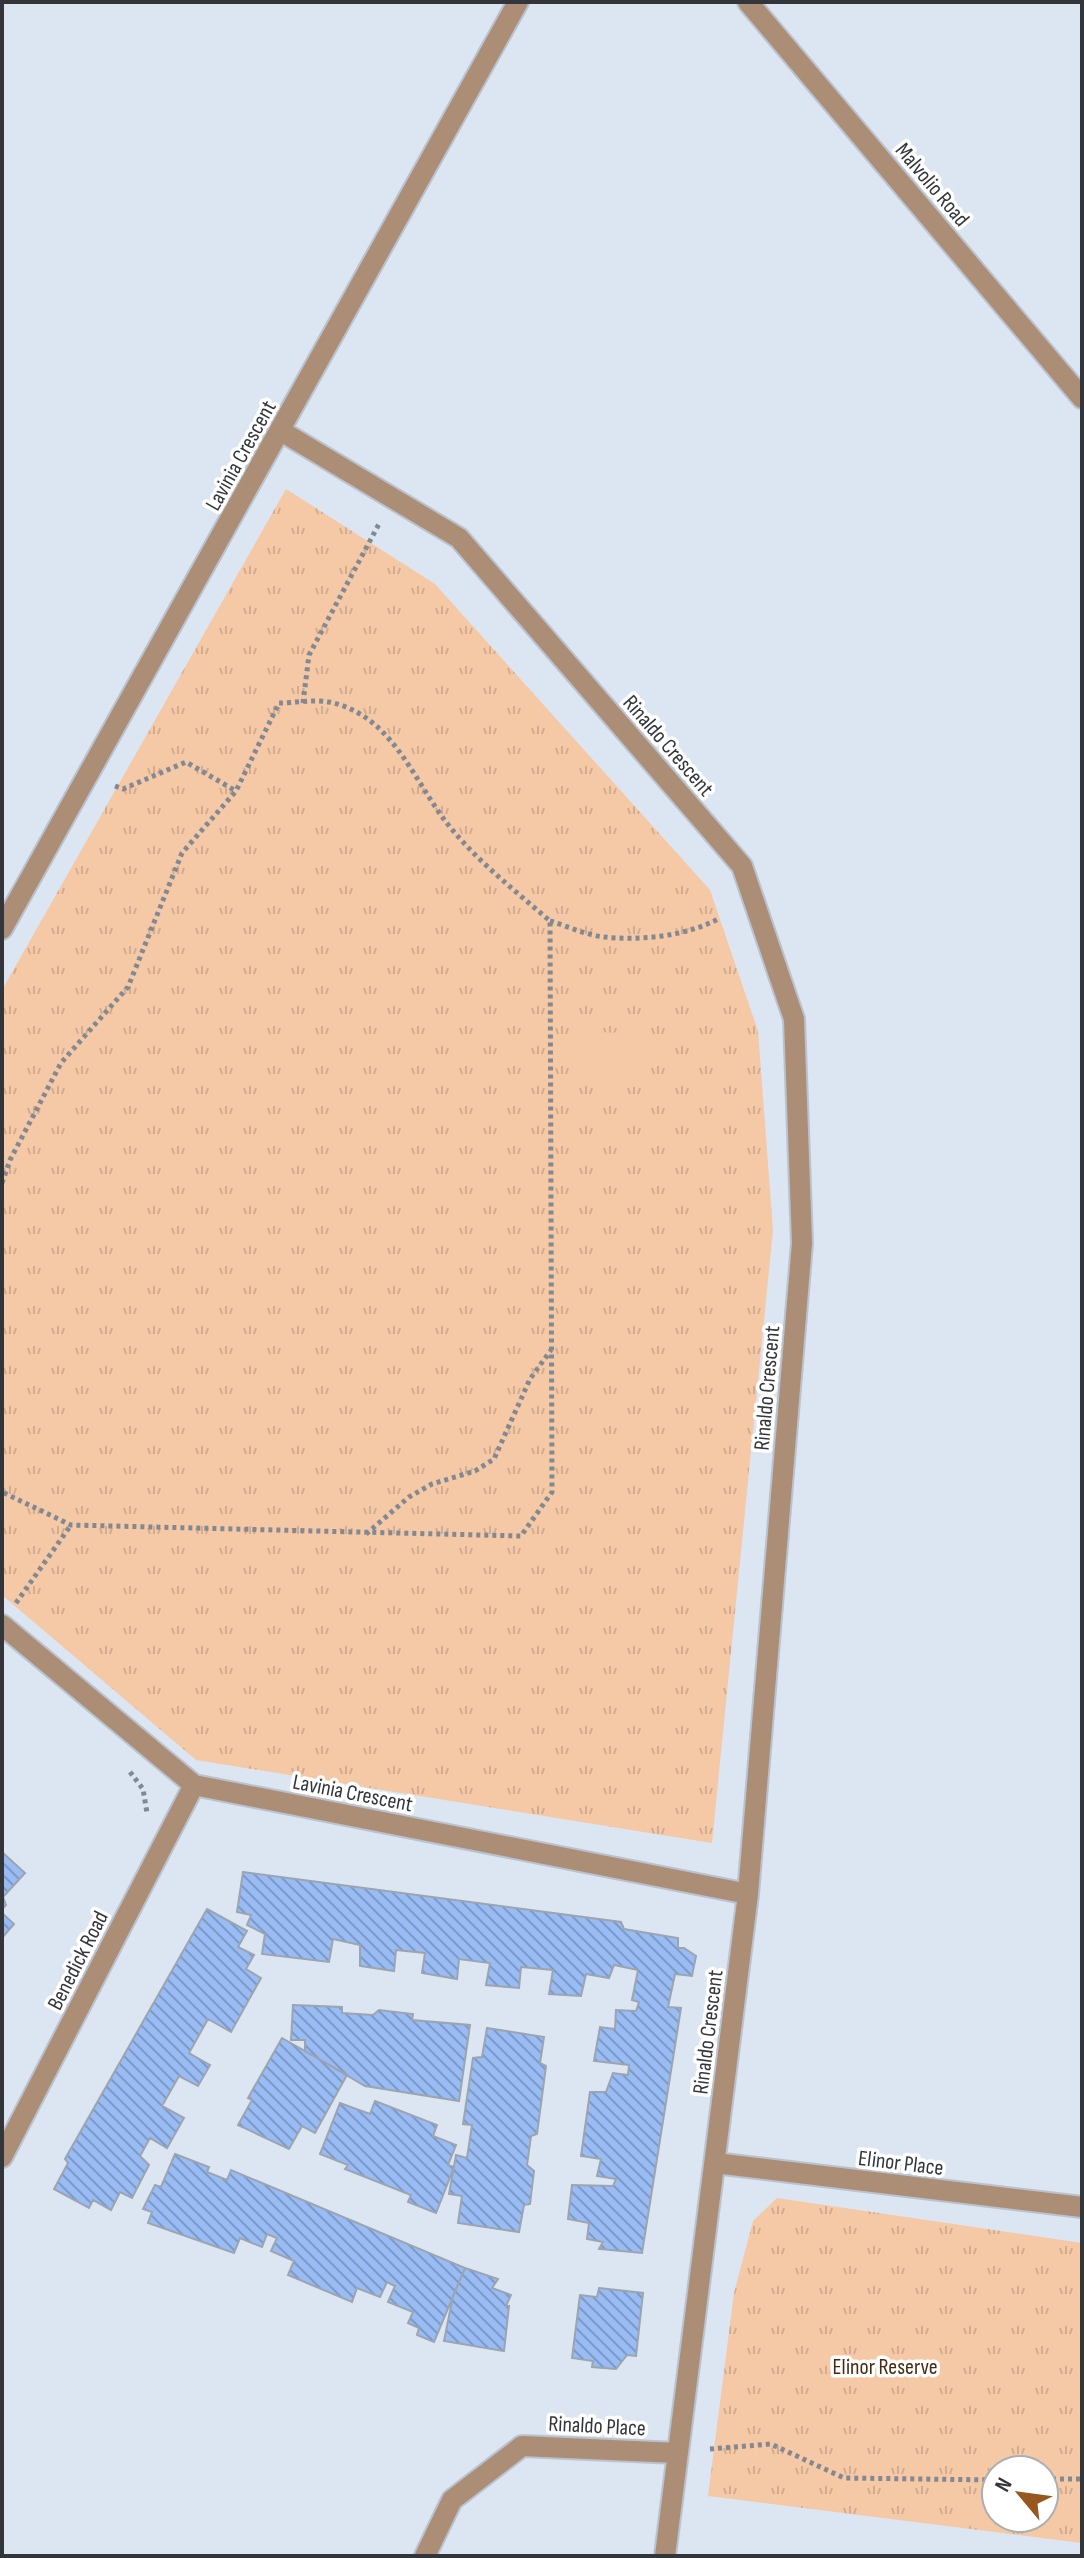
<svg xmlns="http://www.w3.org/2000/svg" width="1084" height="2558" font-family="'Sofia Sans Condensed',sans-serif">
  <defs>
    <pattern id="park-tufts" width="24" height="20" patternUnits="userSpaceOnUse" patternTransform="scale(2)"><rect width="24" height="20" fill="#f5c8a6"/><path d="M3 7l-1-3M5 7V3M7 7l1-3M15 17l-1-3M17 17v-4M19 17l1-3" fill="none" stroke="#d2ac90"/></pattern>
    <pattern id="building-back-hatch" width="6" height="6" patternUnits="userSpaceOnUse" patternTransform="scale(2)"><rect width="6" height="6" fill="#99bcf5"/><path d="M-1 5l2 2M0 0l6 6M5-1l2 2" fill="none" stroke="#7d9ac7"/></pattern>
  </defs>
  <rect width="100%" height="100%" fill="#dce5f2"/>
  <path fill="url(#park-tufts)" fill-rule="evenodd" d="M286 489 435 584 710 890 758 1031 773 1230 712 1843 196 1760 2 1595V990Z
    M777 2198 1082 2243V2543L708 2496 734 2293 753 2221ZM996 2470H1044V2518H996Z"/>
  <path fill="#f5c8a6" d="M586 1032 649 1033 650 1088 582 1083 576 1047Z"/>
  <path fill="url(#building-back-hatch)" stroke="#9ca4b0" stroke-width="2" d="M2 1852 25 1873 3 1897 6 1905 2 1909Z
    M243 1872 621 1922 624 1929 678 1938V1948H684L696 1956 692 1976 675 1974 668 2007 681 2008 642 2253 599 2249 603 2242 587 2239 589 2223 568 2219 572 2185 613 2186 616 2179 597 2176 601 2159 581 2156 590 2092H606L613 2073 628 2075 629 2065 594 2061 600 2027 615 2029 616 2010 636 2011 639 2002 632 2000 638 1970 614 1965 609 1978 586 1974 581 1996 549 1994 553 1970 521 1967 519 1988 486 1985 490 1963 459 1959 457 1979 422 1973 425 1953 396 1950 394 1971 360 1966V1945L333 1939 329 1962 262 1954 265 1934 247 1925 251 1915 237 1912Z
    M207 1909 247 1931 238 1947 254 1955 246 1969 261 1978 231 2032 208 2019 189 2053 210 2065 198 2086 179 2076 162 2106 184 2118 167 2148 150 2138 140 2156 149 2165 132 2198 120 2192 111 2210 93 2200 89 2208 54 2189 68 2163 65 2159Z
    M2 1913 14 1924 2 1938Z
    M293 2005 342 2007V2013L373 2015 379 2010 413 2014 412 2020 470 2025 459 2101 365 2086 305 2051V2040H291Z
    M487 2028 544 2037 540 2063 546 2066 537 2134 531 2136 527 2165 534 2171 530 2204 524 2205 519 2232 458 2223 462 2196 449 2194 456 2155 467 2158 472 2125 463 2124 473 2058 482 2057Z
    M282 2038 347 2075 315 2133 302 2126 289 2149 238 2125 252 2100 248 2098Z
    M375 2101 437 2125 433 2136 456 2145 448 2165 454 2167 436 2213 408 2202 411 2195 345 2169 348 2165 320 2154 340 2103 370 2114Z
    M175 2154 209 2167 207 2172 227 2180 231 2170 465 2268 434 2342 417 2335 419 2328 408 2323 413 2312 388 2302 395 2286 387 2282 380 2297 357 2288 352 2302 288 2275 294 2261 271 2251 277 2238 267 2234 262 2247 240 2238 234 2253 148 2223 152 2212 143 2209 155 2185 161 2187Z
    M465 2268 498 2279 492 2288 511 2295 506 2306H509L504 2351 444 2341 453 2296Z
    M599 2288 643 2293 636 2356 627 2355 616 2369 592 2367 593 2361 572 2358 580 2295 597 2297Z"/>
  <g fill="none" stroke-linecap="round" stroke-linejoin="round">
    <defs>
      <path id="minor" d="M748 2 1082 398
        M281 431 459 538 742 866 794 1019 802 1243 748 1894 665 2556
        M2 929 518 2
        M2 1625 194 1785 748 1894
        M2 2157 194 1785
        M715 2163 1082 2207
        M425 2556 452 2500 522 2446 677 2453"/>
    </defs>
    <use href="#minor" stroke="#bac2cd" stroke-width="24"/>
    <path stroke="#838992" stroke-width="5" stroke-dasharray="4 4" stroke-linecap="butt" d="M303 703 309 655 380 522
      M115 786 123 789 186 762 236 791
      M550 921C567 926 586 935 604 937 641 941 687 936 720 918
      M2 1183 10 1160 61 1063 128 987 182 853 236 791 279 703C294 703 314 699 329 702 389 714 411 774 443 818 472 857 513 889 550 921L552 1492 521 1536 71 1525 2 1492
      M366 1534 409 1497 432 1484 475 1471 494 1459 530 1379 551 1350
      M16 1603 71 1525
      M130 1772 143 1789 147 1813
      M710 2449 771 2444 844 2478 996 2480
      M1044 2479H1082"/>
    <use href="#minor" stroke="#ac8d76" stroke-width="20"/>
  </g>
  <g text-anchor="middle" stroke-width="7" stroke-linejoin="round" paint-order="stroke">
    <g font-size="22" fill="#32353a" stroke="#fff">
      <text transform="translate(933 184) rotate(50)" y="8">Malvolio Road</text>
      <text transform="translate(240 455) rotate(-61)" y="8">Lavinia Crescent</text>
      <text transform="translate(669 745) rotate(49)" y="8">Rinaldo Crescent</text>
      <text transform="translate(766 1388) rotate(-85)" y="8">Rinaldo Crescent</text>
      <text transform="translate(353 1792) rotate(11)" y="8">Lavinia Crescent</text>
      <text transform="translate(77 1960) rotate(-63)" y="8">Benedick Road</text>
      <text transform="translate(707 2032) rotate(-83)" y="8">Rinaldo Crescent</text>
      <text transform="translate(901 2162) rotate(7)" y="8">Elinor Place</text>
      <text transform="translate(597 2425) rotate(3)" y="8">Rinaldo Place</text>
    </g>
    <g font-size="22" fill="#472a11" stroke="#fff">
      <text x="885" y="2374">Elinor Reserve</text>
    </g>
  </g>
  <rect width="1084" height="2558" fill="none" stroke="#32353a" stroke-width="8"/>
  <g transform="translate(1020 2494) rotate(299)"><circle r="38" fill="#ffffff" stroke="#adaeb0" stroke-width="2"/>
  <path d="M0-6L14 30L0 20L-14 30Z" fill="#97581f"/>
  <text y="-12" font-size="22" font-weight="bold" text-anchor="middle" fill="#32353a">N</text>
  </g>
</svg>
